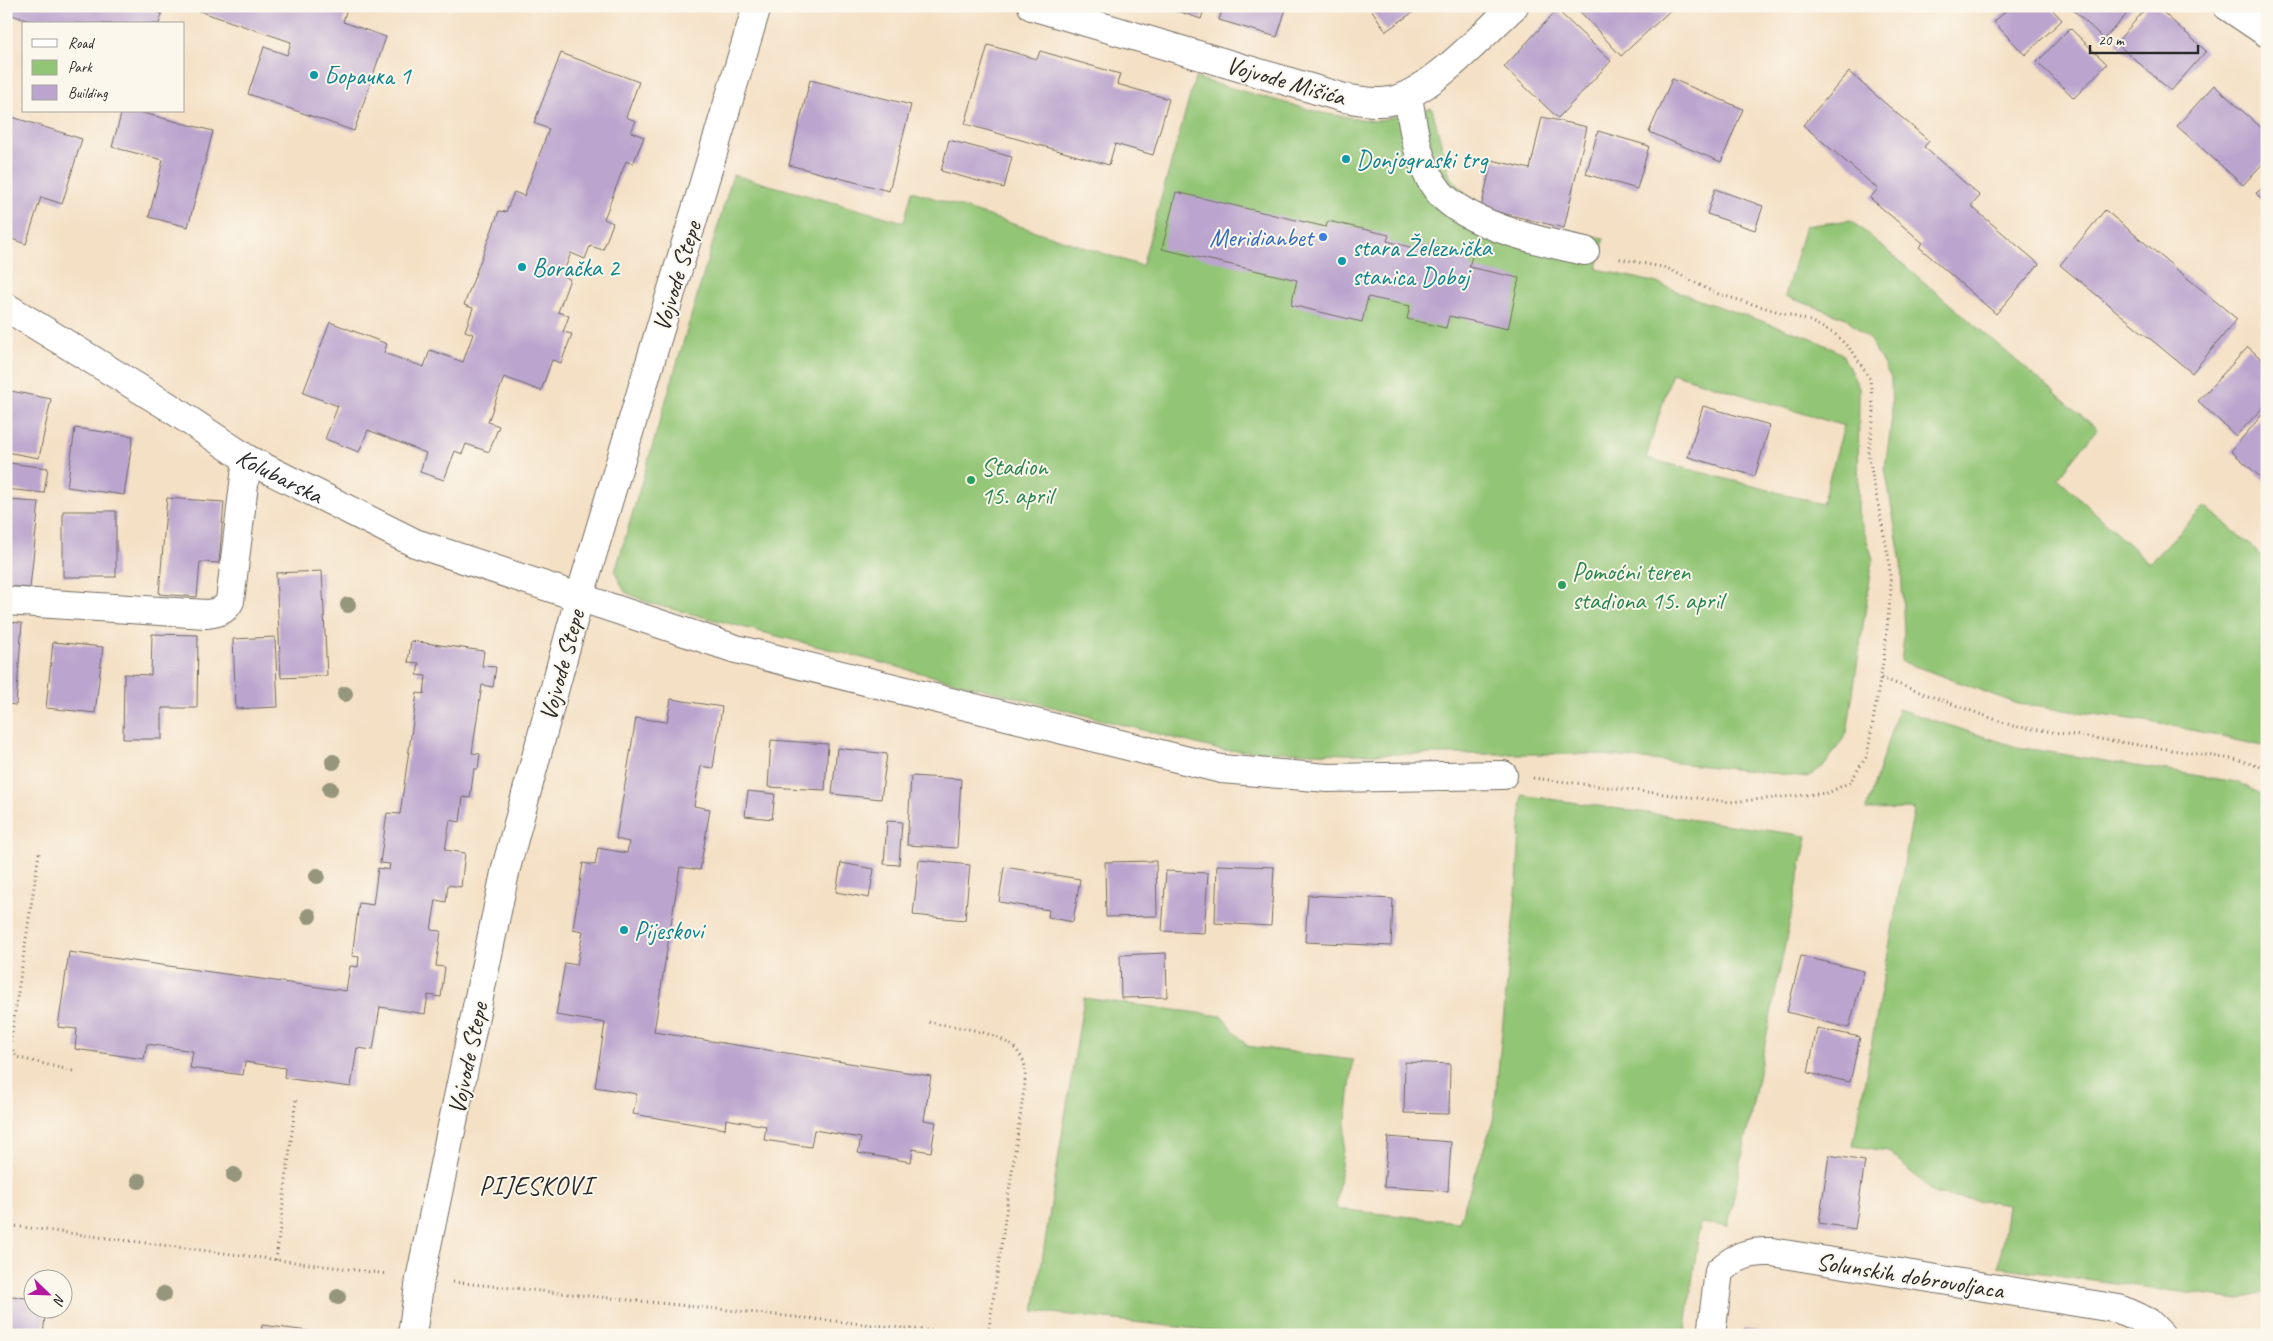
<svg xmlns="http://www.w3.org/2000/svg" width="2273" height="1341" font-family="Caveat,sans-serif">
  <rect width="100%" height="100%" fill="#fbf7ec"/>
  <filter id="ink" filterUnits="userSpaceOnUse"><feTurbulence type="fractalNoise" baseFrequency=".02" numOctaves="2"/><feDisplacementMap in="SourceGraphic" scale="10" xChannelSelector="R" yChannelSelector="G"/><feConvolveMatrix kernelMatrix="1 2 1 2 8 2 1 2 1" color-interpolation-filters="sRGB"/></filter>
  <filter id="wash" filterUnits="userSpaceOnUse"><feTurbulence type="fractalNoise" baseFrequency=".0096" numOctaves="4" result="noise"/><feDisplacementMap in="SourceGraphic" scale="20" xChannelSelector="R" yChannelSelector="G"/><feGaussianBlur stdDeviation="1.12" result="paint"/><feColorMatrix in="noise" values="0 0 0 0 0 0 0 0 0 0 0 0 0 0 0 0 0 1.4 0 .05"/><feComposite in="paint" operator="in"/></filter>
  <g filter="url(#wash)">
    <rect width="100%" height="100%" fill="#f4e0c5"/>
    <path fill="#92c575" stroke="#5e7850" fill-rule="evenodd" d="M1195 78 1322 113 1375 121 1432 108 1450 177 1473 202 1519 224 1604 238 1597 269 1657 283 1696 299 1812 338 1842 354 1859 388 1858 513 1873 559 1847 733 1825 765 1808 777 1594 754H1349L1220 750 649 603 625 592 615 572 733 175 904 222 912 191 1142 266ZM1672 373 1844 426 1822 504 1646 458Z
      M1851 220 2097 429 2058 478 2149 563 2205 506 2267 560V747L2160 723 2018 704 1901 661 1904 637 1901 562 1885 468 1892 418 1891 378 1870 340 1846 318 1785 296 1805 226Z
      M1898 709 2017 747 2237 782 2267 797V1291L2238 1300 1999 1267 2008 1205 1935 1194 1888 1151 1853 1146 1914 809 1866 810Z
      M1522 795 1807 836 1728 1226 1700 1223 1685 1335H1250L1034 1311 1084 998 1221 1016 1247 1046 1353 1060 1336 1209 1459 1222 1493 1121 1517 883Z"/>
    <g id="blocks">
      <path fill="#bba5ce" d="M6 6H145L144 8 162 14 159 24H38L6 13Z
        M332 6 346 11 343 22 386 37 354 131 248 94 264 47 287 55 291 42 187 7Z
        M1163 6H1205L1201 19Z
        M1223 6H1276L1286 9 1277 37 1219 20Z
        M1369 6H1422L1386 31Z
        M1575 6H1675L1621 56Z
        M2011 6H2049L2062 20 2025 55 1994 22Z
        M2069 6H2134L2104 39Z
        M2148 6H2156L2206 51 2171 91 2116 43Z
        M1557 10 1611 61 1558 118 1504 67Z
        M2070 28 2107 64 2074 98 2037 62Z
        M988 45 1037 59 1040 51 1120 74 1117 84 1169 99 1153 155 1115 144 1109 165 965 124Z
        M561 53 639 82 626 117 636 121 631 132 644 137 633 164 626 161 604 219 613 223 603 250 590 246 585 259 571 253 562 276 570 279 558 312 569 316 563 332 572 334 561 363 552 360 541 391 504 377 488 422 499 426 489 452 466 444 462 454 455 451 444 480 420 472 426 453 368 430 359 452 325 439 338 406 303 393 330 322 387 344 384 353 424 367 430 350 463 362 473 334 465 331 473 308 464 305 499 211 506 212 514 192 524 196 549 129 534 123Z
        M1849 72 1929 141 1924 147 1980 196 1971 206 2039 264 1996 314 1919 247 1923 243 1870 198 1878 189 1803 125Z
        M1672 79 1743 109 1721 162 1649 132Z
        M810 80 911 105 889 191 789 165Z
        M2214 85 2267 133V159L2243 185 2177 126Z
        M122 111H135L213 131 188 227 149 217 163 160 112 147Z
        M6 115 82 139 62 204 41 197 26 244 6 237Z
        M1542 117 1587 127 1564 228 1481 208 1492 160 1530 169Z
        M1598 131 1649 146 1637 189 1586 174Z
        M949 140 1012 157 1004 188 941 171Z
        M2267 185V207L2256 193Z
        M1715 189 1763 206 1755 230 1707 214Z
        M1176 192 1326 227 1328 221 1389 235 1387 241 1417 249 1419 244 1472 256 1469 267 1519 278 1508 329 1449 316 1446 328 1407 319 1410 306 1368 297 1362 322 1291 305 1297 280 1162 249Z
        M2105 210 2237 319 2192 373 2060 265Z
        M2248 347 2267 364V403L2236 436 2198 401Z
        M6 390 51 399 39 458 6 452Z
        M1703 406 1770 425 1755 476 1688 457Z
        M2267 409V483L2231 451Z
        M75 428 133 436 124 495 67 487Z
        M9 463 48 468 44 493 6 489Z
        M167 498 224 502 219 563 200 562 197 597 159 594Z
        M6 500 39 502 30 588 6 586Z
        M63 511H116V577H63Z
        M322 571 327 676 281 678 276 573Z
        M6 622 22 623 16 705 6 704Z
        M152 634 198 635 197 708H162V739H123L124 674 151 675Z
        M275 637 278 707 236 709 233 639Z
        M411 641 484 651 482 666 496 667 493 687 482 685 472 753 480 754 478 769H474L470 798 463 797 460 822 450 820 445 850 465 853 461 887 448 885 446 902 436 900 431 930 441 931 436 966 445 967 441 997 428 995 425 1014 380 1007 373 1050 357 1048 351 1087 284 1078 285 1068 245 1062 243 1075 190 1068 193 1051 147 1044 144 1059 75 1049 77 1029 58 1027 69 952 346 991 350 966 358 967 359 957 352 956 359 903 373 905 378 868 389 870 390 864 380 863 387 813 400 814 417 693 424 694 426 676 417 675 419 663 408 662Z
        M53 642 103 647 95 713 46 708Z
        M671 699 722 707 713 768 701 766 694 806 710 809 700 870 680 867 654 1032 931 1076 924 1120 936 1122 931 1152 913 1149 911 1162 858 1153 861 1138 814 1130 811 1147 764 1140 766 1126 726 1119 725 1129 633 1114 637 1094 595 1087 605 1023 556 1015 565 963 577 965 583 931 573 929 583 863 595 865 598 848 627 853 629 842 616 839 636 718 667 722Z
        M771 740 828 744 825 790 768 787Z
        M837 748 887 754 881 799 832 794Z
        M911 776 961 779 957 848 907 845Z
        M748 791 775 794 772 819 745 816Z
        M887 821 902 822 899 865 884 864Z
        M919 860 970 865 965 920 913 915Z
        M1156 861 1157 916 1106 917 1105 862Z
        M841 863 874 869 869 898 836 892Z
        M1217 865 1274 867 1271 926 1215 923Z
        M1004 867 1080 879 1073 922 1048 917 1049 910 999 902Z
        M1166 871 1208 873 1204 933 1162 931Z
        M1308 895 1393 899 1391 946 1305 942Z
        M1166 953 1167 997 1121 998 1120 955Z
        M1801 956 1864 971 1849 1028 1787 1012Z
        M1817 1028 1860 1037 1850 1082 1808 1073Z
        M1405 1062 1450 1064 1449 1114 1404 1113Z
        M1388 1137 1451 1142 1448 1191 1384 1187Z
        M1829 1155 1865 1161 1855 1229 1819 1223Z
        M6 1295 32 1299V1308H46L43 1335H6Z
        M262 1325 331 1334V1335H261Z
        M1744 1329 1776 1334V1335H1743Z"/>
    </g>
  </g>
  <g filter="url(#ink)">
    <use href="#blocks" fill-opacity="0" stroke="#716a61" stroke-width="1"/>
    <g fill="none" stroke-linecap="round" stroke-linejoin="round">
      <defs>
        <g id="minor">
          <path d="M1032 6 1344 98C1359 100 1375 104 1390 101 1429 94 1484 33 1514 6"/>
          <path d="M2227 6 2267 33"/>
          <path d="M1408 96C1413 128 1418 168 1440 193 1469 226 1543 242 1585 251"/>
          <path id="s1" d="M6 307 166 405 247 459 415 543 736 649 1221 769 1328 778 1503 775"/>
          <path d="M6 601 206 614C217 613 225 611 230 601L247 459"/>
          <path d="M412 1335 420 1279 506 868 579 599 757 6"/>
          <path d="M1711 1335 1719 1271C1736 1256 1750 1251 1772 1252L2119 1309 2148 1322 2161 1335"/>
        </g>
      </defs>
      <use href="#minor" stroke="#716a61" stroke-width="30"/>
      <path stroke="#716a61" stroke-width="3" stroke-dasharray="1 4" stroke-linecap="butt" d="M1881 678 2013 726 2239 760 2267 769
        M1533 778 1730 802 1828 793 1850 782 1867 756 1884 657 1891 591 1889 560 1868 453 1874 415 1870 379 1853 352 1835 334 1810 321 1715 293 1667 268 1616 258
        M39 853 10 1045 16 1057 73 1071
        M929 1022C958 1028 1014 1031 1024 1063 1026 1069 1025 1077 1025 1083L988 1335
        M6 1225 387 1274
        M276 1260 296 1100
        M453 1282 972 1335"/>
      <use href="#minor" stroke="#fff" stroke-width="28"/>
    </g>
    <g fill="#96967c">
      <circle cx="348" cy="605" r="8"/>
      <circle cx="345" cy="694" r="8"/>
      <circle cx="333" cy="762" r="8"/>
      <circle cx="330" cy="789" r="8"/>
      <circle cx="317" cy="876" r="8"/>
      <circle cx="309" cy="916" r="8"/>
      <circle cx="234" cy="1175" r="8"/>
      <circle cx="139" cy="1181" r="8"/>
      <circle cx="164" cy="1294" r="8"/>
      <circle cx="338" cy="1297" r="8"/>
    </g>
  </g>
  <g fill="#0f9aa8" stroke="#fbf7ec" stroke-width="2">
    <circle cx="314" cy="75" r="5"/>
    <circle cx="1346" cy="159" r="5"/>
    <circle cx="1342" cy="261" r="5"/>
    <circle cx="522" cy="267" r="5"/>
    <circle cx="624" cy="930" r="5"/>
  </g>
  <circle fill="#3f7fe0" stroke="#fbf7ec" stroke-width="2" cx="1323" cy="237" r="5"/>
  <g fill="#2e9e5b" stroke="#fbf7ec" stroke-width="2">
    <circle cx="971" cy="480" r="5"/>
    <circle cx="1562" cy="585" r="5"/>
  </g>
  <g text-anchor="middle" stroke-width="4" stroke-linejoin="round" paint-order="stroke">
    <g font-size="25" fill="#0d838f" stroke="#fbf7ec" text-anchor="start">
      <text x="324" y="84">Борачка 1</text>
      <text x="1356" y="168">Donjograski trg</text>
      <text x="1352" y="256">stara Železnička<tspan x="1352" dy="29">stanica Doboj</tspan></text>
      <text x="532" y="276">Boračka 2</text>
      <text x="634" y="939">Pijeskovi</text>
    </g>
    <g font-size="25" fill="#2b2b2b" stroke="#fbf7ec">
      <text transform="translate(1286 80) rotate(16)" y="9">Vojvode Mišića</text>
      <text transform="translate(676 276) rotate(-73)" y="9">Vojvode Stepe</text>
      <text dy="9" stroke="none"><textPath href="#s1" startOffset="322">Kolubarska</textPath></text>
      <text transform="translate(561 665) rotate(-75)" y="9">Vojvode Stepe</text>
      <text transform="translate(467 1058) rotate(-78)" y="9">Vojvode Stepe</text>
      <text transform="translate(1910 1275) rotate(9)" y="9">Solunskih dobrovoljaca</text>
    </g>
    <g font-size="25" fill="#366cbe" stroke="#fbf7ec" text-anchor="end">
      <text x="1313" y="246">Meridianbet</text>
    </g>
    <g font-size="25" fill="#27864d" stroke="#fbf7ec" text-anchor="start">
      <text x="981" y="475">Stadion<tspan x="981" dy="29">15. april</tspan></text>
      <text x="1572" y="580">Pomoćni teren<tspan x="1572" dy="29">stadiona 15. april</tspan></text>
    </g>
    <g font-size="26" letter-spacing="1" fill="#2b2b2b" stroke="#fbf7ec">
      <text x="536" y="1194">PIJESKOVI</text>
    </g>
  </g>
  <rect width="2273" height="1341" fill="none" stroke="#fbf7ec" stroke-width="25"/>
  <rect x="22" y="22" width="162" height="90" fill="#fbf7ec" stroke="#a8a59f"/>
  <rect x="32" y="39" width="25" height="8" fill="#ffffff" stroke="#a8a59f"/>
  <text x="68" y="48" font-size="15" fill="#2b2b2b">Road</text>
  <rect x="32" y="60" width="25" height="15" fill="#92c575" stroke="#a8a59f"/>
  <text x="68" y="72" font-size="15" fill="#2b2b2b">Park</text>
  <rect x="32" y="85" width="25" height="15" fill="#bba5ce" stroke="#a8a59f"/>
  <text x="68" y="98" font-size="15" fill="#2b2b2b">Building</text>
  <g transform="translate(48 1294) rotate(113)"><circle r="24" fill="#fbf7ec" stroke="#a8a59f"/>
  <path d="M0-4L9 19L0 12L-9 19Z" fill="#b5179e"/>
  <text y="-8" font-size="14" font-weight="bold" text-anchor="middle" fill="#2b2b2b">N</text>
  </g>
  <path d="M2090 45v8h108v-8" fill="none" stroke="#2b2b2b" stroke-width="2.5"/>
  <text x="2098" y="45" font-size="15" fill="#2b2b2b" stroke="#fbf7ec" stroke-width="4" paint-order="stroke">20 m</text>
</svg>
